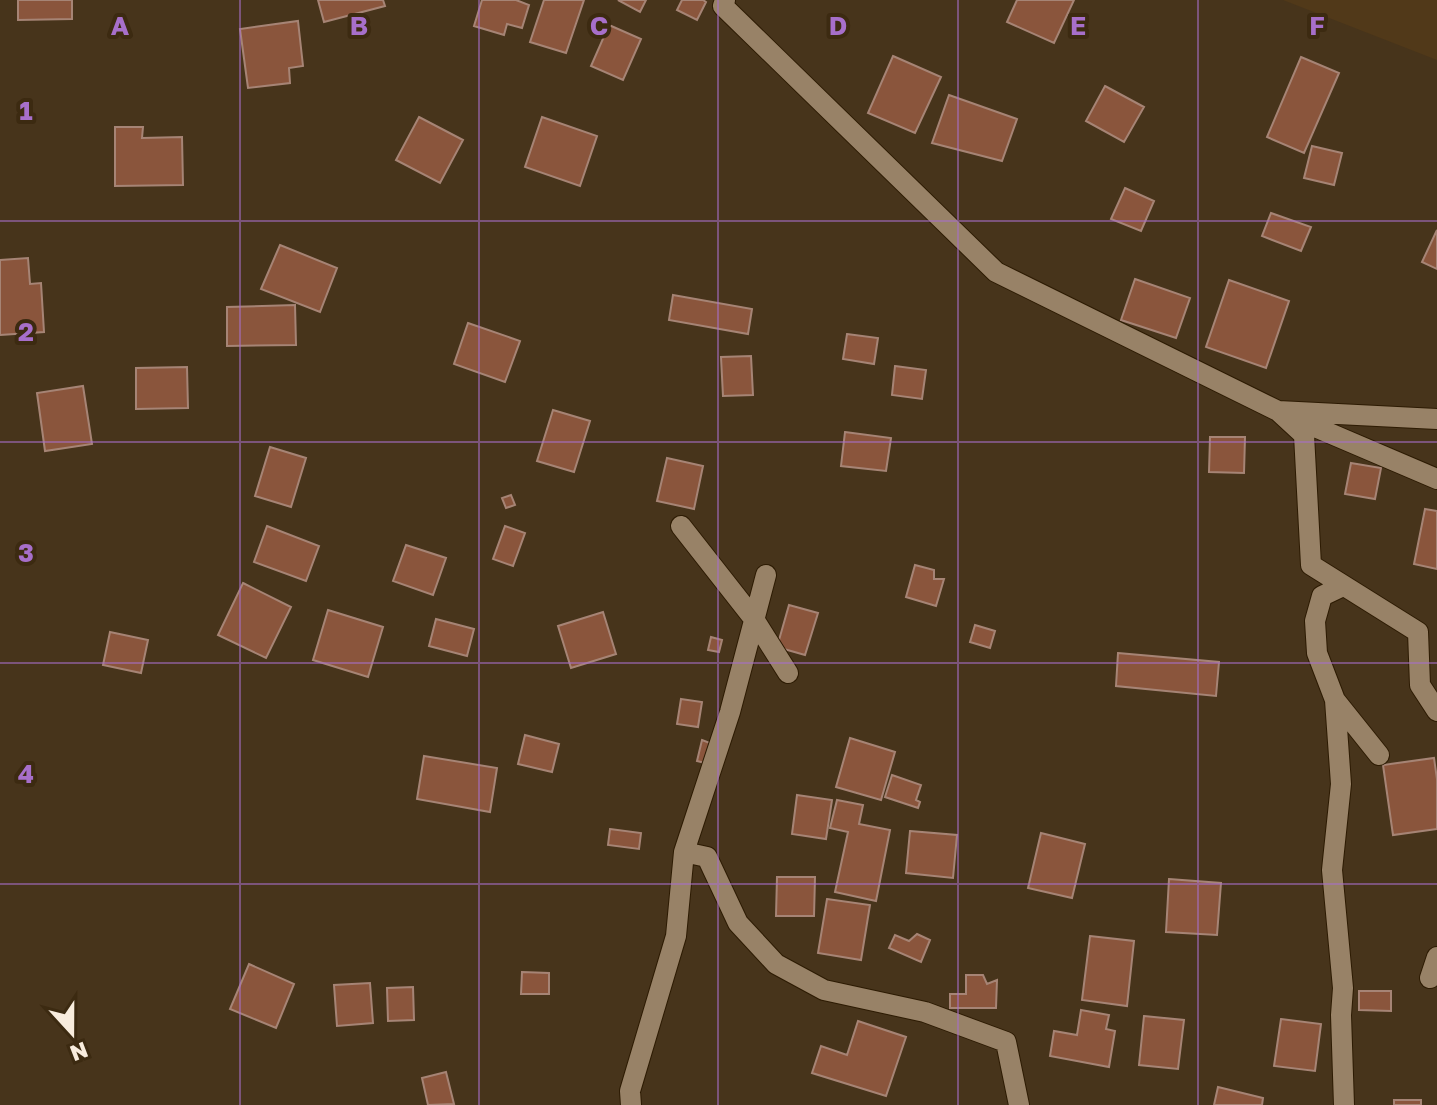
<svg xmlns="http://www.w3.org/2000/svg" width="1437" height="1105" font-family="'Golos Text',sans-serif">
  <rect width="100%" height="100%" fill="#47341b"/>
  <path fill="#513919" d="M1283 0H1437V60Z"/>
  <path fill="#8a553c" stroke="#a68475" stroke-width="2" d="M18 0H72V19L18 20Z
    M318 0H383L385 6 324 22Z
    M482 0H516L529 5 522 28 507 24 504 35 474 26Z
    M544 0H584L566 53 530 42Z
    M618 0H646L640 12Z
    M682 0H703L706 2 697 20 677 10Z
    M1017 0H1074L1054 43 1007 22Z
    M298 21 303 66 289 68 290 83 248 88 240 29Z
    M609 25 641 39 623 80 591 66Z
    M893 56 941 77 915 133 868 113Z
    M1301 57 1339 73 1304 153 1267 137Z
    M1105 86 1144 107 1124 142 1086 121Z
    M949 95 1017 119 1002 161 932 143Z
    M419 117 463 140 440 183 396 160Z
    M542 117 597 136 580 186 525 167Z
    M115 127H143L142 138 182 137 183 185 115 186Z
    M1312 146 1342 153 1334 185 1304 178Z
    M1125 188 1154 201 1141 231 1111 219Z
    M1271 213 1311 227 1301 251 1262 236Z
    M1437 230V269L1422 262Z
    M280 245 337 268 320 312 261 289Z
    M28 258 30 284 41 283 44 332 0 335V260Z
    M1135 279 1190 298 1176 338 1121 320Z
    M1229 280 1289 301 1266 368 1206 347Z
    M673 295 752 309 748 334 669 320Z
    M295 305 296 345 227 346V307Z
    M468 323 520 341 505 382 454 364Z
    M847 334 878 338 874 364 843 359Z
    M751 356 753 395 723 396 721 357Z
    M895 366 926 370 922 399 892 395Z
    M187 367 188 408 136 409V368Z
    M83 386 92 444 45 451 37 393Z
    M553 410 590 421 574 472 537 461Z
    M845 432 891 438 886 471 841 466Z
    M1210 437H1245L1244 473 1209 472Z
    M270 447 306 458 291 507 255 496Z
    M667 458 703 466 694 509 657 501Z
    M1351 463 1381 468 1375 499 1345 494Z
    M511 495 515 505 506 508 502 498Z
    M1425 509 1437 511V569L1414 564Z
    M267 526 319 546 306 581 254 562Z
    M505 526 525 533 513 566 493 559Z
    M406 545 446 558 433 595 393 581Z
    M915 565 934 570V579H944L936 606 906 597Z
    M243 583 291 607 266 658 218 635Z
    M789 605 818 613 805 655 777 647Z
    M328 610 383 627 368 677 313 660Z
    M603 612 616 654 571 668 558 626Z
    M436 619 474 629 467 656 429 646Z
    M975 625 995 631 990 648 970 642Z
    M110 632 148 640 141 673 103 665Z
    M711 637 722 640 719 652 708 650Z
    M1118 653 1219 662 1216 696 1116 686Z
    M681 699 702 702 698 727 677 724Z
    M525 735 559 744 552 772 518 764Z
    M850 738 895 752 881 800 836 787Z
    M702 740 710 743 705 763 697 761Z
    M424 756 497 768 490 812 417 799Z
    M1434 758 1437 779V829L1393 835 1383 765Z
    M892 775 921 785 916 800 920 802 918 808 885 797Z
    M797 795 832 800 826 839 792 834Z
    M837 800 863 805 859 824 890 830 876 901 835 892 848 832 830 828Z
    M610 829 641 833 639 849 608 845Z
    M910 831 957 835 953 878 906 873Z
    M1041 833 1085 844 1072 898 1028 888Z
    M777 877H815L814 916H776Z
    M1169 879 1221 883 1217 935 1166 932Z
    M827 899 870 905 861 960 818 953Z
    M917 934 930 940 921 962 889 948 895 935 909 941Z
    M1090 936 1134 941 1127 1006 1082 1000Z
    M249 964 294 984 276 1028 230 1009Z
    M522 972 549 973V994H521Z
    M966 975H983L987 984 997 980 996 1008H950V994H966Z
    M370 983 373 1023 337 1026 334 985Z
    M413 987 414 1020 388 1021 387 988Z
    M1359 991H1391V1011L1359 1010Z
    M1081 1010 1109 1015 1106 1029 1115 1031 1109 1067 1050 1056 1054 1031 1077 1035Z
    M1144 1016 1184 1020 1178 1069 1139 1065Z
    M1281 1019 1321 1024 1315 1071 1274 1066Z
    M858 1021 906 1037 886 1096 812 1073 821 1046 847 1055Z
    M446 1072 454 1104 428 1105 422 1078Z
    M1218 1087 1263 1098 1262 1105H1214Z
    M1394 1100H1421V1105H1394Z"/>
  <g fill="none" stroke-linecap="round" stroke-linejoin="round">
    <defs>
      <path id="street" d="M725 0 723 6 996 272 1278 411 1437 419
        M1278 411 1304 435 1311 565 1418 632 1420 685 1437 711
        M1294 418 1437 479
        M681 526 754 619 788 673
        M766 575 730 712 684 852 707 857 738 923 776 964 824 990 925 1012 1006 1042 1019 1105
        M1343 586 1322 596 1315 621 1317 653 1335 700 1341 784 1332 870 1343 988 1341 1015 1344 1105
        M1335 700 1379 755
        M1430 978 1437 957
        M631 1105 630 1091 676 936 684 852"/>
    </defs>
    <use href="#street" stroke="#2d1b03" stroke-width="22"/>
    <use href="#street" stroke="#988267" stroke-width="20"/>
  </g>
  <path fill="none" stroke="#a76fca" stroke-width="2" stroke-opacity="0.55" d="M240 0V1105M479 0V1105M718 0V1105M958 0V1105M1198 0V1105M0 221H1437M0 442H1437M0 663H1437M0 884H1437"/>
  <g font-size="26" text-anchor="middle" font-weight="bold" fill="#a76fca" stroke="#3c2a11" stroke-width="8" stroke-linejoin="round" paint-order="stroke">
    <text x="120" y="35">A</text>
    <text x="359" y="35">B</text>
    <text x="599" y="35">C</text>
    <text x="838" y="35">D</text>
    <text x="1078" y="35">E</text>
    <text x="1317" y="35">F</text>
    <text x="26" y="120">1</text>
    <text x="26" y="341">2</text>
    <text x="26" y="562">3</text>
    <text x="26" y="783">4</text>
  </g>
  <g transform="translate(72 1033) rotate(159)" stroke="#3c2a11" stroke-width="6" paint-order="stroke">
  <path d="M0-6L14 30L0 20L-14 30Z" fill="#f8ecdd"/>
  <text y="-12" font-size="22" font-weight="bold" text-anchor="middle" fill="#f8ecdd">N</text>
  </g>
</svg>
